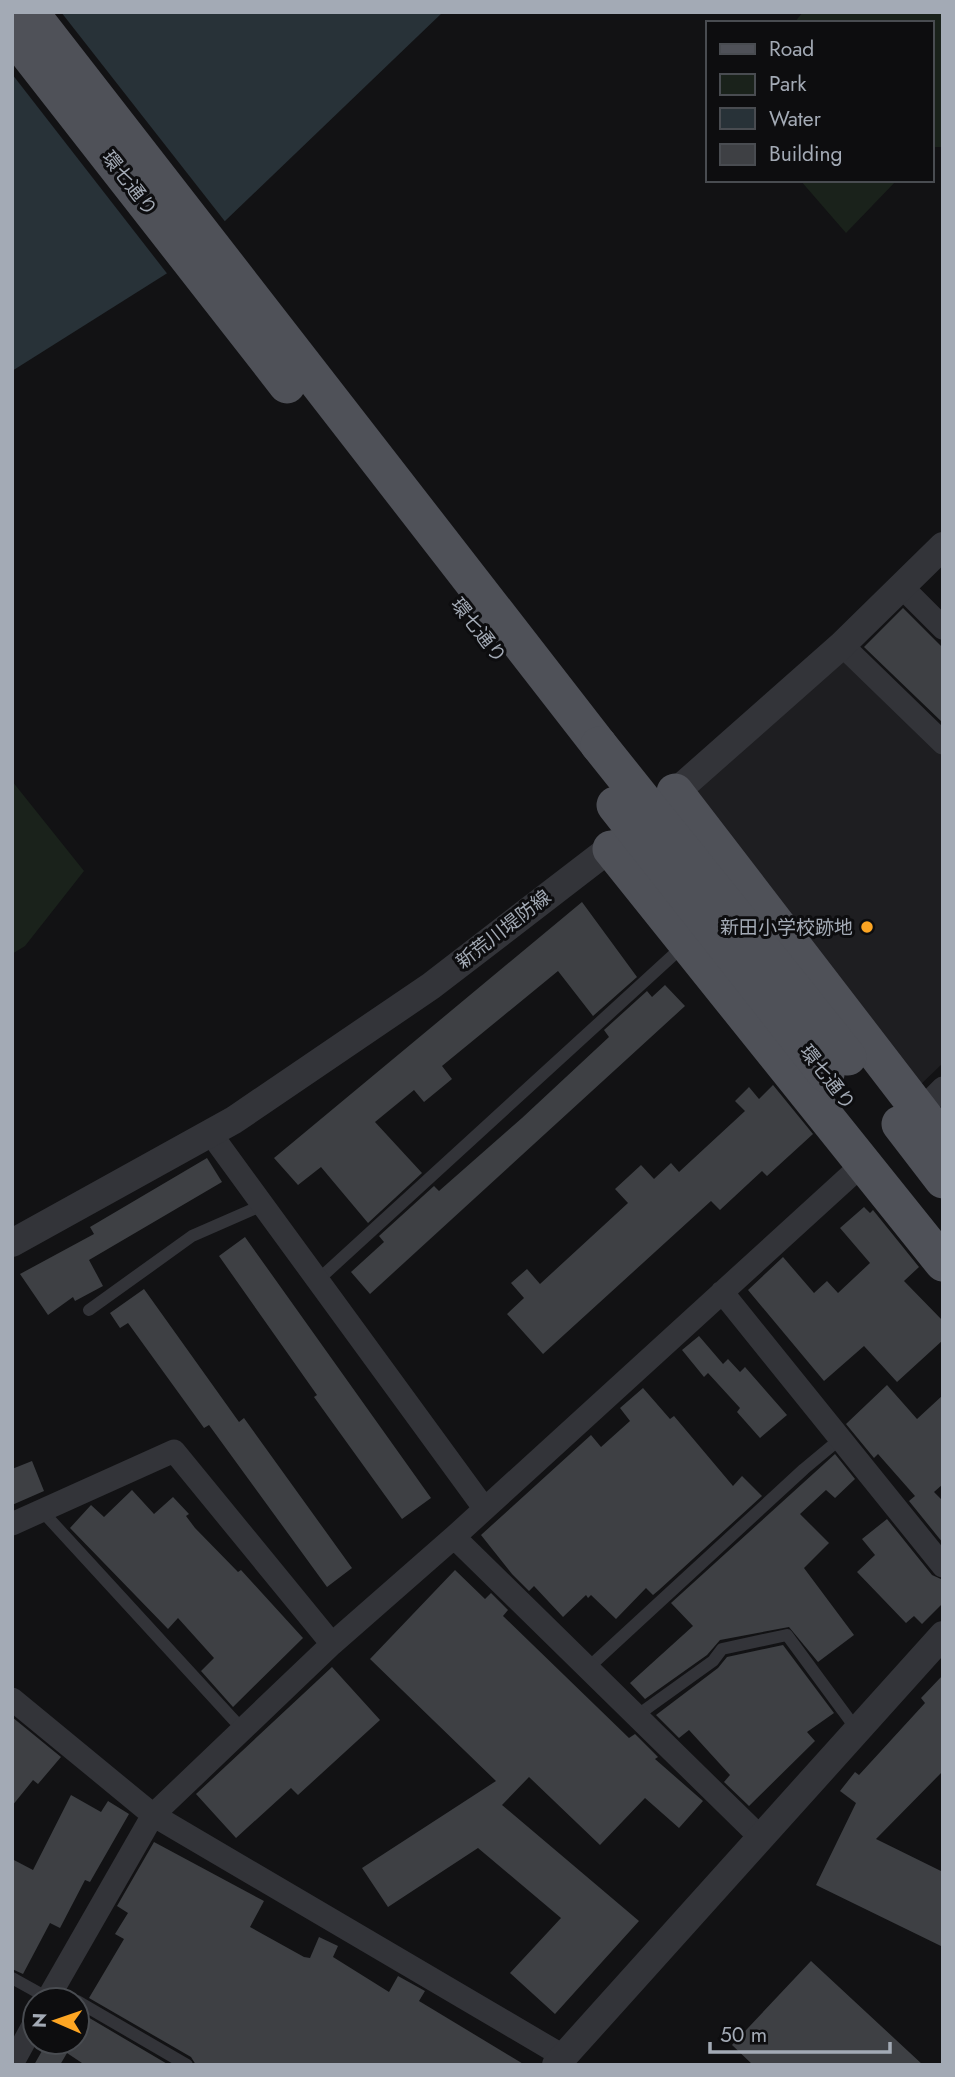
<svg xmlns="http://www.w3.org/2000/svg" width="955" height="2077" font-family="Jost,'Noto Sans JP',sans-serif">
  <rect width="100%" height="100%" fill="#121214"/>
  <path fill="#1e1e21" d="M837 655 943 752V1063L917 1088 692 791Z"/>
  <path fill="#1a221b" d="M803 12H943V147H932V23H794Z
    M800 180H897L846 233Z
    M12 781 84 871 25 946 12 954Z"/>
  <path fill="#283238" d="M12 12H443L177 267 12 371Z"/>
  <path fill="#121214" d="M12 12H61L227 224 169 276 12 74Z"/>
  <path fill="#3e4044" d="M903 608 943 648V723L864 647Z
    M582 902 637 977 593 1016 558 971 442 1066 452 1079 424 1102 414 1090 375 1122 422 1173 368 1223 321 1167 298 1185 274 1158Z
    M665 985 685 1006 370 1294 351 1272 384 1242 379 1236 434 1186 439 1191 522 1118 609 1037 604 1030 647 991 652 997Z
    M773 1085 813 1134 767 1176 762 1171 720 1210 711 1201 543 1354 507 1314 524 1298 511 1283 527 1269 540 1284 628 1203 615 1189 641 1165 654 1179 671 1163 679 1172 745 1111 735 1101 749 1087 759 1099Z
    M207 1158 222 1182 89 1260 103 1286 75 1301 73 1297 48 1315 20 1274 94 1234 90 1227Z
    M864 1207 870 1213 873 1210 919 1267 904 1281 943 1321V1340L897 1382 864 1346 824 1381 748 1290 783 1257 814 1293 827 1281 838 1293 870 1263 840 1228Z
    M245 1237 431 1498 402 1519 314 1397 317 1395 219 1256Z
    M144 1289 239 1422 244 1418 352 1568 327 1587 209 1425 204 1428 128 1323 120 1328 110 1313Z
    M699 1336 723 1364 728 1359 740 1372 745 1367 787 1415 760 1438 737 1412 740 1408 708 1373 704 1377 682 1350Z
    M887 1385 917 1419 943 1395V1484L934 1492 943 1501V1543L909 1501 915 1496 878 1454 874 1458 846 1424Z
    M643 1388 670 1419 674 1416 733 1486 742 1476 762 1496 659 1590 653 1595 646 1588 616 1619 591 1595 588 1598 586 1595 563 1617 534 1586 529 1591 512 1574 481 1535 591 1435 601 1447 630 1421 620 1408Z
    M835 1454 855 1479 835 1498 826 1490 800 1514 829 1543 804 1568 854 1635 818 1662 789 1627 720 1640 707 1655 645 1699 630 1683 693 1626 671 1603Z
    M32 1461 44 1491 12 1505V1469Z
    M132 1490 154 1514 173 1497 189 1514 186 1516 195 1528 238 1572 241 1570 303 1638 233 1707 201 1671 214 1658 178 1618 168 1629 70 1528 91 1505 104 1517Z
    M887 1519 932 1575 943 1580V1603L922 1624 914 1616 906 1623 857 1572 875 1555 862 1539Z
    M455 1570 485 1599 491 1593 508 1610 503 1616 629 1738 635 1734 658 1757 655 1759 703 1801 679 1828 645 1798 600 1845 529 1777 502 1805 639 1921 555 2014 510 1973 561 1918 478 1848 388 1907 362 1868 496 1781 370 1659Z
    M783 1645 834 1713 807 1732 815 1741 749 1806 724 1782 730 1775 689 1730 679 1738 656 1715 718 1668 727 1657Z
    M332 1667 380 1720 298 1795 291 1788 236 1838 196 1794Z
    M943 1675V1771L876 1839 943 1872V1947L816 1885 856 1803 840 1791 855 1772 859 1775 925 1703 921 1698Z
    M12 1717 61 1757 38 1784 33 1780 12 1806Z
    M71 1795 101 1812 108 1801 129 1814 90 1882 85 1880 60 1928 50 1923 23 1974 12 1969V1859L33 1870Z
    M154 1842 264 1901 250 1927 304 1957 310 1958 319 1937 338 1946 333 1957 389 1992 398 1976 425 1991 419 2001 525 2065H196L191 2057 89 1998 124 1939 115 1934 128 1913 117 1906Z
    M811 1961 923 2065H753L732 2045Z
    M81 2013 169 2065H85L67 2053 60 2065H34L47 2042H77V2019Z"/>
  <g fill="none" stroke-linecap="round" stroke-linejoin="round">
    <path stroke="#333439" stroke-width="12" d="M318 1280 681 948
      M89 1310 192 1236 263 1205
      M42 1511 243 1730
      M588 1668 804 1469 840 1439
      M635 1717 713 1661 722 1649 787 1635 857 1730
      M12 1978 48 1998
      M77 2001 187 2065"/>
    <path stroke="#333439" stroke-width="23" d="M902 587 943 628
      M842 645 943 743
      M920 1111 943 1088
      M211 1134 484 1508
      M722 1292 943 1566
      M12 1524 174 1451 332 1644
      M454 1537 762 1839
      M12 1699 153 1815 563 2056
      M47 2000 153 1815 332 1644 454 1537 864 1163
      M12 2064 35 2022"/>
    <path stroke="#333439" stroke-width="28" d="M661 805 842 645 943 546
      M12 1243 234 1120 431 986 626 836
      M556 2065 943 1635"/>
    <path stroke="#4f5158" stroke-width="37" d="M30 12 599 745
      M12 33 287 385
      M675 792 943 1141
      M611 849 943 1263
      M900 1124 943 1180"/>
    <path stroke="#4f5158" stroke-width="37" d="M599 745 848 1057
      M615 805 826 1074"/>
  </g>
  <circle fill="#fca523" stroke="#0d0d0f" stroke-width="2.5" cx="867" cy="927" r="7"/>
  <g text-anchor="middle" stroke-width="6" stroke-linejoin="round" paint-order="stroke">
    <g font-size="19" fill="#a3aab5" stroke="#0d0d0f">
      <text transform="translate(130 183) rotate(52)" y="7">環七通り</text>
      <text transform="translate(479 630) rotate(52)" y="7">環七通り</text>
      <text transform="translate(503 929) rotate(-38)" y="7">新荒川堤防線</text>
      <text transform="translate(828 1077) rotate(52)" y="7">環七通り</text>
    </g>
    <g font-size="19" fill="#a3aab5" stroke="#0d0d0f" text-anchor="end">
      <text x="853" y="934">新田小学校跡地</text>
    </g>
  </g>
  <rect width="955" height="2077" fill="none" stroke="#a3aab5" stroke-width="28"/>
  <rect x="706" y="21" width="228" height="161" fill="#0d0d0f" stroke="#494c51" stroke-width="2"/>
  <rect x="720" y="44" width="35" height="10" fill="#4f5158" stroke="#494c51" stroke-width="2"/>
  <text x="769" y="56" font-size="21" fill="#a3aab5">Road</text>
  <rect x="720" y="74" width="35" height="21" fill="#1a221b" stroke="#494c51" stroke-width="2"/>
  <text x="769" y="91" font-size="21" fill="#a3aab5">Park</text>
  <rect x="720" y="108" width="35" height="21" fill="#283238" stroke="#494c51" stroke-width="2"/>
  <text x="769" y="126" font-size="21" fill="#a3aab5">Water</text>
  <rect x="720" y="144" width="35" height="21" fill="#3e4044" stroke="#494c51" stroke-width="2"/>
  <text x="769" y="161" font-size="21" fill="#a3aab5">Building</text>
  <g transform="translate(56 2021) rotate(272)"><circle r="33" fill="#0d0d0f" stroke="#494c51" stroke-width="2"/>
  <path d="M0-5L12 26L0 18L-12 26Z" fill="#fca523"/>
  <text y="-10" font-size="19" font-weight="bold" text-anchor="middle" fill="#a3aab5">N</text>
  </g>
  <path d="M710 2042v10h180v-10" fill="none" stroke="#a3aab5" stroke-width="3.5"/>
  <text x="720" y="2042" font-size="21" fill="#a3aab5" stroke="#0d0d0f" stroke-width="5" paint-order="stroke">50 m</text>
</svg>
